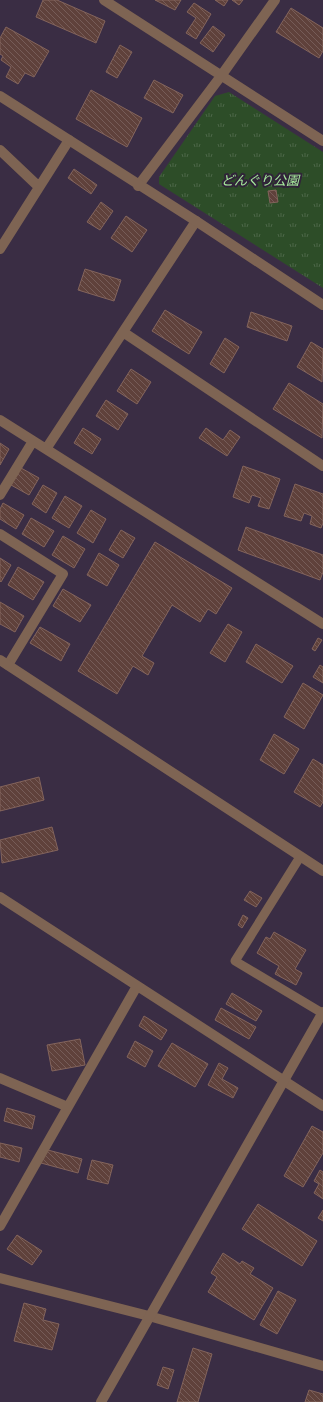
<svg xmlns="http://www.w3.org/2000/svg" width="323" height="1402" font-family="Literata,'Noto Sans JP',serif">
  <defs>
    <pattern id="grass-tufts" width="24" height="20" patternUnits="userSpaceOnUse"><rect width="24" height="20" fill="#2d4d28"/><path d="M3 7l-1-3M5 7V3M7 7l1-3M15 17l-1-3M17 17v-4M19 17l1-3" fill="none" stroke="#4c6748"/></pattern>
    <pattern id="building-back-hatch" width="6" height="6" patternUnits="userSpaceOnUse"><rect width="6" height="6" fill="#5f413b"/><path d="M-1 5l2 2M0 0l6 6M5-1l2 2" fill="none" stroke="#765c58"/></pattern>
  </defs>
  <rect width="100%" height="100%" fill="#3a2d44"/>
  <path fill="url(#grass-tufts)" d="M229 92 323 152V288L159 184V177L215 96Z"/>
  <path fill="url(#building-back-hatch)" stroke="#83645c" d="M43 0H57L105 21 96 43 36 17Z
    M155 0H181L175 10Z
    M215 0H228L224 6Z
    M232 0H243L239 5Z
    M194 3 211 14 196 39 186 33 196 18 187 12Z
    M291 8 323 28V51L319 58 276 32Z
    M213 26 225 35 213 52 200 43Z
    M6 27 49 51 34 77 25 73 18 84 6 77 11 67 1 60 3 56 0 54V38Z
    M120 45 132 52 117 78 106 72Z
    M154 80 183 95 173 113 144 98Z
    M91 90 142 118 127 147 76 119Z
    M74 169 97 185 91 194 68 178Z
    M276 190 278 202 270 203 268 191Z
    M101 202 113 211 100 230 87 222Z
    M126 216 147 230 132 252 111 238Z
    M85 269 121 280 114 301 78 290Z
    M165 310 202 332 189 354 152 331Z
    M251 312 292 326 287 341 247 327Z
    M225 338 239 347 224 373 210 364Z
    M311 342 323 349 322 382 297 367Z
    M131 369 151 382 137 404 117 391Z
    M289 383 323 404 322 438 273 409Z
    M106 400 128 414 118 430 96 416Z
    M83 428 101 439 92 454 74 443Z
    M206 428 223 440 230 430 240 437 227 456 199 438Z
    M0 443 9 449 0 465Z
    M243 466 280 479 269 509 258 506 261 498 252 495 249 503 233 497Z
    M21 468 39 478 29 495 11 485Z
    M295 484 323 494V523L321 528 310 524 312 516 304 513 301 521 284 516Z
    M43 485 57 493 46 513 32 504Z
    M65 496 82 506 69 528 52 518Z
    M3 503 24 515 16 529 0 519V509Z
    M91 510 106 519 93 543 77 533Z
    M31 518 54 531 44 547 22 534Z
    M246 527 323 555V572L320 580 238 550Z
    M121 530 135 538 123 558 109 550Z
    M63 536 85 549 74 568 52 555Z
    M155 542 232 588 216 614 208 609 200 622 172 605 142 656 154 663 148 675 133 666 117 694 78 671Z
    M99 553 119 565 107 586 87 575Z
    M0 558 11 565 1 582 0 581Z
    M18 567 44 582 33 600 8 585Z
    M63 589 91 605 80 622 53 606Z
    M0 602 24 616 15 632 0 624Z
    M228 624 242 632 225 662 210 653Z
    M40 627 70 644 61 661 30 643Z
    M318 638 322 640 315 651 312 649Z
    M256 644 293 666 282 683 246 662Z
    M320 665 323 667V683L313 677Z
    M303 683 323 695 304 729 284 717Z
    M274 734 299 749 284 774 260 760Z
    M313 759 323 765V802L320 807 294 792Z
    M39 777 44 800 0 811V787Z
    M52 827 58 850 2 863 0 840Z
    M250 891 262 898 256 907 244 900Z
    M243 915 248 918 242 928 238 925Z
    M274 932 306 950 295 969 302 973 296 985 275 974 279 966 257 953 266 937 270 939Z
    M232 993 262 1011 256 1021 226 1004Z
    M221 1008 256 1027 249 1039 215 1020Z
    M144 1016 167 1030 161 1040 139 1026Z
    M80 1039 85 1065 52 1071 47 1045Z
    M135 1041 153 1051 145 1067 127 1057Z
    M172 1043 208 1064 195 1087 158 1066Z
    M219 1063 228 1068 222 1079 238 1088 233 1098 208 1085Z
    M7 1108 35 1116 32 1129 4 1121Z
    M312 1126 323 1132V1153L303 1187 284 1176Z
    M0 1143 22 1148 19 1162 0 1157Z
    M44 1149 82 1159 78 1173 41 1163Z
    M92 1160 113 1165 108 1184 87 1179Z
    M320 1170 323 1172V1199L314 1193 319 1184 314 1181Z
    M258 1204 317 1241 302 1266 242 1229Z
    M323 1210V1221L318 1218Z
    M17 1235 42 1251 32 1265 7 1249Z
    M223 1253 240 1264 242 1261 254 1268 250 1274 273 1288 254 1320 208 1292 217 1277 211 1273Z
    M278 1291 296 1300 277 1334 260 1325Z
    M24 1303 46 1309 43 1320 59 1324 52 1350 14 1341Z
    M193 1348 212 1354 198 1402H177Z
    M163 1367 174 1370 168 1389 157 1385Z
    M309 1390 323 1394V1402H305Z"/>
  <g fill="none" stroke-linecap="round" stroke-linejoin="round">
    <path stroke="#7e6453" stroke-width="9" d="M300 857 235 961 322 1013"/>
    <path stroke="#7e6453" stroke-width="10" d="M104 0 323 141
      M0 150 39 187
      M138 186 221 76 275 0
      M0 249 69 140
      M123 332 323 466
      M0 420 323 624
      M46 449 196 221
      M0 495 33 441
      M0 534 63 574 8 665
      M0 897 323 1106
      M0 1078 68 1107
      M0 1226 137 986
      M0 1278 149 1316 323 1366"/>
    <path stroke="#7e6453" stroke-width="10" d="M0 96 196 221 323 305
      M0 660 323 871
      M101 1402 323 1012"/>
  </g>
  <g text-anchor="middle" stroke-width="4" stroke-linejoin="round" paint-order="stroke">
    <g font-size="13" font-style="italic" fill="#a7eb9d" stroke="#302339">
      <text x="260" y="185">どんぐり公園</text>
    </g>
  </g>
</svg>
